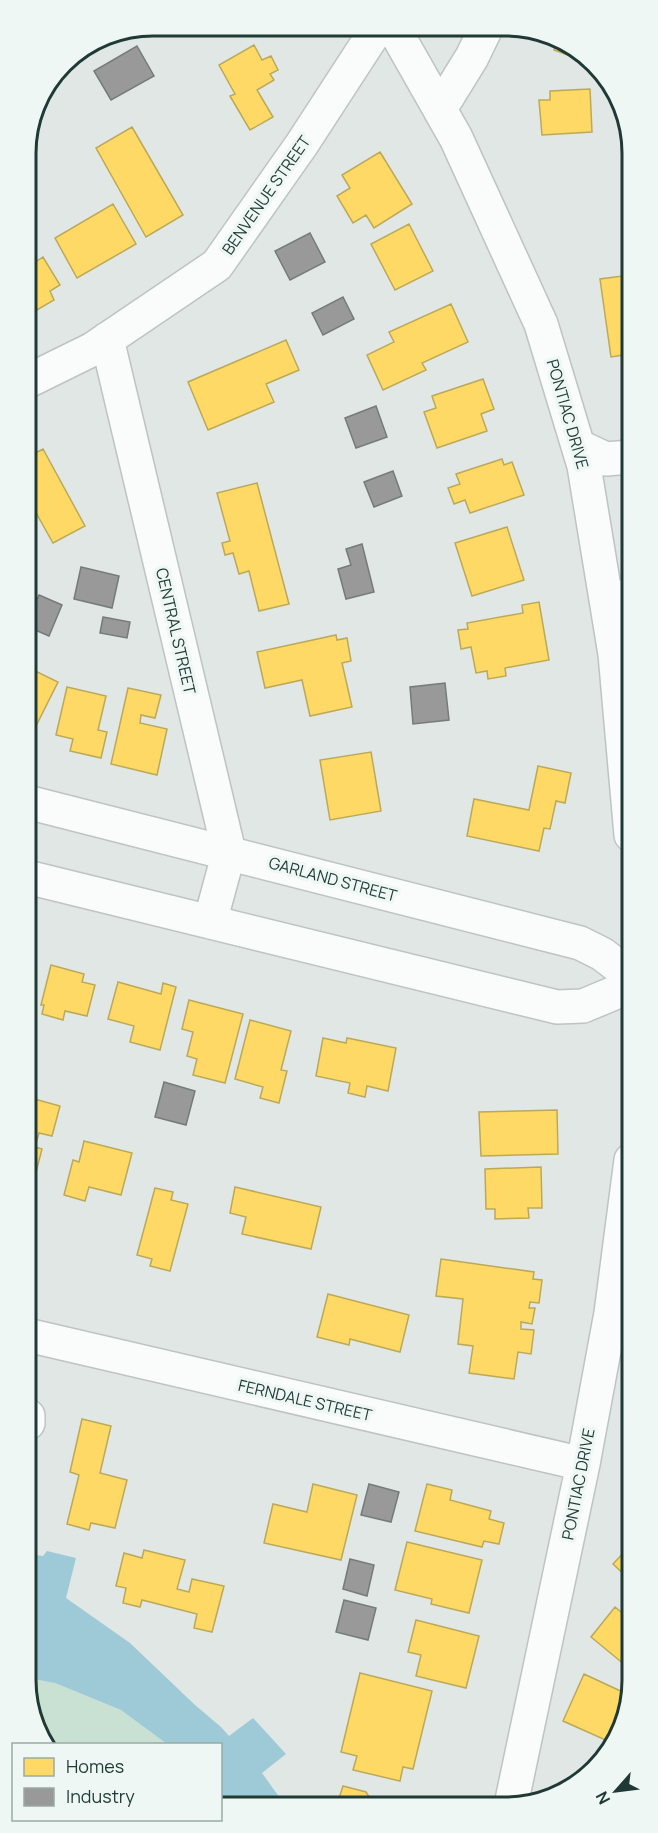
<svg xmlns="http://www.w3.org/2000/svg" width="658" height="1833" font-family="Manrope,sans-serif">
  <rect width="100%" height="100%" fill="#e0e7e5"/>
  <path fill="#c8e1d3" d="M28 1678 55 1683 121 1710 167 1744H49L28 1705Z"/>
  <path fill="#9ecad8" d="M47 1551 76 1558 66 1598 130 1643 195 1705 221 1727 229 1736 253 1718 286 1754 262 1773 285 1805H221L220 1744H167L121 1710 55 1683 28 1678V1554L43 1556Z"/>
  <path fill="#ffd966" stroke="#bca957" stroke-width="1.5" d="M557 42 595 63 596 65 554 50Z
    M254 45 262 60 271 56 278 70 270 74 274 80 257 90 273 117 250 130 230 96 235 94 219 65Z
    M590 89 592 132 542 135 539 100H550V91Z
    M132 127 183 215 146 237 96 148Z
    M380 152 412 204 374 228 366 215 353 223 337 196 350 188 342 175Z
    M113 204 136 244 77 278 55 238Z
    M409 224 433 271 395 290 371 244Z
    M31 250 37 261 43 257 60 285 50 291 54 300 37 310 32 301 26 305V253Z
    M630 275V354L611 357 600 279Z
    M451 304 468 342 422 363 426 370 383 390 367 355 394 342 389 332Z
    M286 340 299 370 266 384 274 402 208 430 188 382Z
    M483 379 494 409 481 414 487 431 437 448 424 412 436 408 432 396Z
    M43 449 85 526 53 543 26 495V458Z
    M502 459 504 465 512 462 524 495 470 513 465 500 454 504 448 488 460 484 456 474Z
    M257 483 289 604 259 611 249 571 239 574 233 553 225 555 222 543 230 541 217 493Z
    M507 527 524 580 472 596 455 543Z
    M539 602 549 660 505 668 506 676 488 679 487 671 476 673 471 647 461 649 458 630 468 629 467 623 523 613 522 605Z
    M336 635 337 640 347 638 351 661 342 663 352 707 310 716 302 680 265 688 257 652Z
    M27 667 58 682 32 734 27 732Z
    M67 687 106 696 98 730 107 732 101 758 70 751 73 739 56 735Z
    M128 688 161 695 155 718 141 715 140 723 167 729 157 775 111 764Z
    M371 752 381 811 330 820 320 760Z
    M538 766 571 773 565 803 556 801 550 829 544 828 539 851 467 836 474 799 529 810Z
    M51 965 84 974 82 982 95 985 87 1016 65 1011 63 1020 42 1014 44 1005H41Z
    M118 982 161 994 163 983 176 987 160 1050 130 1042 134 1026 108 1019Z
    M189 1000 243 1014 225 1083 193 1075 197 1059 187 1056 193 1032 182 1029Z
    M250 1020 291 1031 281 1070 287 1071 279 1103 260 1098 263 1087 235 1079Z
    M323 1038 346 1043 347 1038 396 1048 388 1091 367 1086 365 1097 348 1093 350 1083 316 1076Z
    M27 1097 60 1106 52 1136 39 1133 35 1147 42 1149 36 1172 27 1170Z
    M557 1110 558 1154 481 1156 479 1112Z
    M84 1141 132 1153 121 1195 89 1187 85 1201 64 1195 73 1160 79 1162Z
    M541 1167 542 1208H528L529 1218 495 1219V1209H486L485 1169Z
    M235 1187 321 1207 311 1249 242 1234 246 1217 230 1213Z
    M155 1188 173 1192 171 1200 188 1204 170 1271 150 1266 152 1259 137 1255Z
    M441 1259 534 1272 533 1279 542 1280 539 1303 530 1302 529 1308H535L532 1324 521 1322V1329L534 1330 531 1354 518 1352 514 1379 469 1373 473 1346 458 1344 463 1299 436 1296Z
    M328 1294 409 1315 400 1352 350 1339 349 1345 317 1337Z
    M82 1419 111 1426 100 1473 127 1480 115 1528 91 1523 89 1530 67 1524 79 1475 70 1472Z
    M313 1484 357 1495 341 1560 264 1543 273 1504 307 1512Z
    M427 1484 452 1490 450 1500 491 1511 489 1519 504 1523 499 1544 484 1541 482 1547 415 1531Z
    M407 1542 482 1560 469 1613 431 1604 432 1599 395 1590Z
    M632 1544V1582L613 1564Z
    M144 1550 185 1560 177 1589 189 1592 192 1579 224 1586 212 1632 194 1628 197 1614 142 1600 140 1607 123 1603 126 1588 116 1586 124 1553 142 1558Z
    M615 1607 632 1621V1657L625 1665 591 1637Z
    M416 1620 479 1636 466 1688 416 1676 421 1655 408 1652Z
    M360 1673 432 1691 413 1769 403 1767 400 1781 353 1770 357 1756 341 1752Z
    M584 1674 629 1695 610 1742 563 1721Z
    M343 1786 366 1792 374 1805H337Z"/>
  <path fill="#999" stroke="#747c7b" stroke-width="1.5" d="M137 46 154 76 111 100 94 71Z
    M310 233 325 262 290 280 275 251Z
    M343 297 354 319 323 335 312 313Z
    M376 406 387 437 356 448 345 418Z
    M393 471 402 496 374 507 364 482Z
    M362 544 374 592 346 599 338 569 351 565 346 549Z
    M81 567 119 576 112 608 74 599Z
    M39 595 62 605 49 636 26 626Z
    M103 617 130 622 127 638 100 633Z
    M445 683 449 720 413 724 410 687Z
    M164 1082 195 1091 186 1125 155 1117Z
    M369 1484 399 1492 391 1522 361 1515Z
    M350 1559 374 1565 367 1596 343 1589Z
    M344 1600 376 1608 368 1640 336 1632Z"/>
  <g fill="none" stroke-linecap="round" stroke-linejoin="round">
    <defs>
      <path id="minor" d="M393 27 456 138 541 324 584 466 615 654 631 835
        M440 109 472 57 486 28
        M107 339 229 852 210 922
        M26 382 93 349 217 265 302 144 378 27
        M578 446 606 459 630 457
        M617 644 631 593
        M27 802 580 943 602 954 631 976
        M27 877 557 1007 583 1006 631 986
        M27 1335 583 1464
        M28 1416V1423
        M511 1805 583 1464 611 1313 631 1160"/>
    </defs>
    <use href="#minor" stroke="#bdc4c2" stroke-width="36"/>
    <use href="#minor" stroke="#fafbfb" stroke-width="33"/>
  </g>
  <g text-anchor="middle" stroke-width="6" stroke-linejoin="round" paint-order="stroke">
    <g font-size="16" fill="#1f3a35" stroke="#eef7f3">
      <text transform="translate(266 195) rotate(-55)" y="6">BENVENUE STREET</text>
      <text transform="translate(568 414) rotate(74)" y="6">PONTIAC DRIVE</text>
      <text transform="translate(176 631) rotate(77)" y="6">CENTRAL STREET</text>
      <text transform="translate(333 879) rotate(15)" y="6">GARLAND STREET</text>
      <text transform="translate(305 1400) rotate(13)" y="6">FERNDALE STREET</text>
      <text transform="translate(578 1484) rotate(-79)" y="6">PONTIAC DRIVE</text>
    </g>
  </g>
  <path d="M0 0H658V1833H0ZM153 36H505A117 117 0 0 1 622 153V1680A117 117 0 0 1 505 1797H153A117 117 0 0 1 36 1680V153A117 117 0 0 1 153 36Z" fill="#eef7f3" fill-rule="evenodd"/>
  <path fill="none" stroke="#1f3a35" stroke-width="3" d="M153 36H505A117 117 0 0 1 622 153V1680A117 117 0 0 1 505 1797H153A117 117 0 0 1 36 1680V153A117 117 0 0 1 153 36Z"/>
  <rect x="12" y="1743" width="210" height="78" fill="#eef7f3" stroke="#9baba7" stroke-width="1.5"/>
  <rect x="24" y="1758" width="30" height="18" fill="#ffd966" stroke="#9baba7" stroke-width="1.5"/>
  <text x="66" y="1773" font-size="18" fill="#1f3a35">Homes</text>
  <rect x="24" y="1788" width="30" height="18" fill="#999999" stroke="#9baba7" stroke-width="1.5"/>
  <text x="66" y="1803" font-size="18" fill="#1f3a35">Industry</text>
  <g transform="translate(616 1791) rotate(242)" stroke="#eef7f3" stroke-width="4.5" paint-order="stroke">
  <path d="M0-4.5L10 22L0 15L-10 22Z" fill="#1f3a35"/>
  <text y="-9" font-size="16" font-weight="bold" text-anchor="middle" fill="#1f3a35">N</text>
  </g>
</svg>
